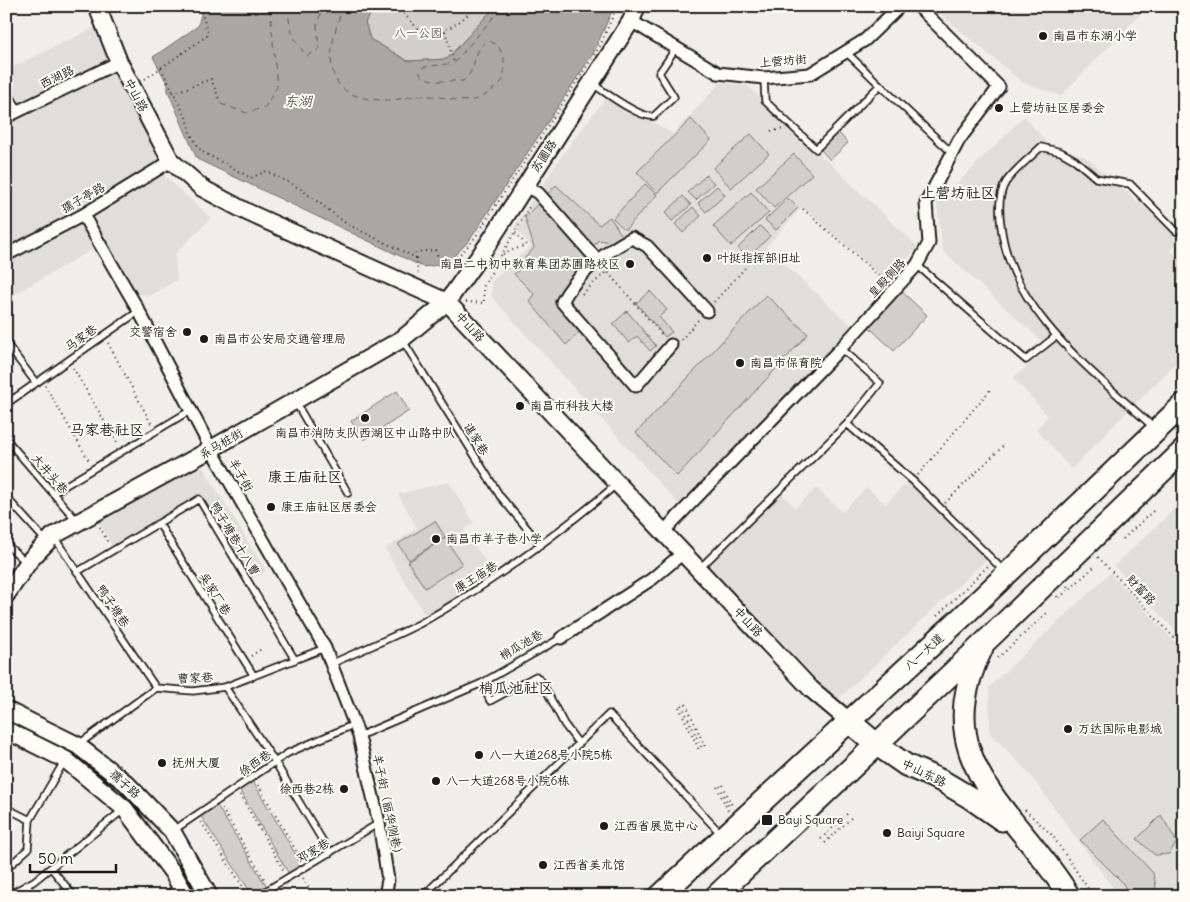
<svg xmlns="http://www.w3.org/2000/svg" width="1190" height="902" font-family="Delius,'LXGW WenKai TC',sans-serif">
  <rect width="100%" height="100%" fill="#f0eeea"/>
  <filter id="ink" filterUnits="userSpaceOnUse"><feTurbulence type="fractalNoise" baseFrequency=".02" numOctaves="2"/><feDisplacementMap in="SourceGraphic" scale="10" xChannelSelector="R" yChannelSelector="G"/><feConvolveMatrix kernelMatrix="1 2 1 2 8 2 1 2 1" color-interpolation-filters="sRGB"/></filter>
  <g filter="url(#ink)">
    <path fill="#e0deda" d="M931 6H1148L1061 96 1023 83Z
      M96 27 111 60 20 103 6 70Z
      M116 67 162 163 81 211 6 250V123Z
      M721 82 748 86 918 247 888 282 802 207 766 247 851 325 784 400 681 507 492 297 491 282 531 246 514 227 565 151 608 95 673 134Z
      M1024 116 1048 144 1086 157 1181 239 1170 250 1184 263V355L1071 469 1036 429 1048 416 1013 378 1049 348 943 251 937 204Z
      M160 172 211 218 175 254 177 280 149 296 123 290 97 247 6 299V260Z
      M201 464 266 571 249 580 200 498 114 549 99 522Z
      M909 481 915 484 987 559 837 700 707 565 781 493 795 508 816 488 842 512 867 487 885 504Z
      M449 482 474 523 464 530 494 574 430 615H425L385 549 417 528 398 494Z
      M1184 500V640L1114 566Z
      M1110 573 1184 652V877L1178 896H1119L1028 772 990 733 989 687Z"/>
    <path fill="#d0cfcc" stroke="#767674" d="M382 6H491V11L447 59 408 61 370 39 365 22 373 11Z
      M691 119 711 140 657 193 637 172Z
      M838 132 848 143 830 160 820 149Z
      M751 134 769 154 731 188 713 168Z
      M794 154 812 174 774 208 756 188Z
      M706 175 714 183 696 200 688 192Z
      M645 184 657 195 625 230 613 218Z
      M556 185 599 225 610 217 623 237 611 242 598 240 568 284 559 303 582 330 566 345 529 301 534 294 514 274 523 266V260L534 248 525 217Z
      M717 186 725 195 706 212 698 203Z
      M751 192 769 213 731 246 713 226Z
      M683 196 691 205 672 221 665 213Z
      M788 198 798 208 776 230 765 220Z
      M693 207 701 216 683 233 675 224Z
      M760 226 770 236 748 258 738 248Z
      M898 288 927 315 894 351 865 323Z
      M650 291 667 310 659 317 672 332 665 337 636 303Z
      M766 295 808 334 677 476 636 433Z
      M627 311 656 346 650 351 637 336 629 343 613 324Z
      M397 391 409 411 364 440 351 421Z
      M435 521 445 537 409 560 398 544Z
      M445 538 462 564 425 588 408 562Z
      M252 780 303 867 289 874 239 789Z
      M216 804 267 887 253 896 200 815Z
      M1161 815 1177 842 1169 854 1155 855 1137 839Z
      M1103 819 1153 873 1156 886 1154 896H1130L1122 882 1080 840Z"/>
    <path fill="#a8a7a3" stroke="#706f6d" d="M203 6H382L373 11 365 22 370 39 408 61 447 59 491 11V6H614L594 52 469 241 446 264 423 267 197 159 168 91V85L153 57 198 26Z"/>
    <g fill="none" stroke-linecap="round" stroke-linejoin="round">
      <path stroke="#5b5b59" stroke-width="1" stroke-dasharray="6 5" stroke-linecap="butt" d="M288 6C289 28 292 39 307 56L319 49 317 24 322 10 333 6
        M335 6 340 15C324 65 325 101 389 100 398 100 407 97 416 96 457 93 469 117 504 79V58L498 45 487 40C470 55 479 67 463 81H436L422 77 419 71 424 67 454 63 503 6
        M221 104 247 113 265 107 277 87 270 6"/>
      <defs>
        <path id="lane" d="M764 78 765 101 816 149 880 85 846 52
          M593 84C605 92 640 119 654 116L674 97 659 73 676 48
          M880 85 952 153
          M6 88 19 111
          M917 265 1026 360 1055 337
          M403 341 500 496 541 545
          M6 343 36 383
          M296 403 348 493
          M6 404 139 311
          M847 424 913 481 1004 571
          M1153 427C1094 372 1011 312 1001 226 999 212 998 194 1006 182 1015 169 1030 158 1041 147L1061 152 1075 160 1096 178 1130 184 1176 231
          M6 439 77 521
          M53 493 191 410
          M6 497 45 540
          M157 524 161 527 254 676
          M54 537 156 688
          M6 544 26 562
          M700 568 847 424 880 383 841 348
          M77 572 199 499 295 660
          M331 664C361 650 392 638 421 623 491 584 555 536 616 485
          M482 683 490 701 536 676 542 682 564 724 579 744
          M225 687 275 762 330 853
          M359 736 482 683 561 638
          M79 744 156 688 193 691 225 687 325 648
          M6 808 30 820
          M174 830 288 753 355 724
          M51 868 74 896
          M6 869 28 849 30 820 65 760
          M26 885 35 896
          M7 896 34 881 123 810
          M166 896 178 886
          M257 896 379 823
          M423 896 609 714 722 835"/>
        <path id="street" d="M631 21 718 73 764 78 810 74 865 40 900 6
          M6 117 119 62
          M525 186 538 193 598 261
          M83 215 139 311 211 449 325 648 359 736 379 823 388 880 385 896
          M6 255 83 215 171 161
          M671 345 636 386 562 302C574 277 607 250 632 238L647 246 707 311
          M663 532 841 348 917 265 929 243 926 203 959 140 999 87 918 6
          M561 638 652 579 683 553"/>
        <path id="secondary" d="M97 6 119 62 171 161 202 188 247 212 447 302 811 689 849 721
          M6 595 30 560 53 536 206 452 402 339 447 302 488 244 631 21 637 6
          M6 710 77 745 126 783 172 831 209 896
          M6 730 66 760 125 809 173 873 186 896"/>
        <path id="highway" d="M982 648C925 763 1017 810 1069 896
          M849 721 876 744 906 765 942 781 969 797 1002 820
          M660 896 962 617 1184 404
          M716 896 986 641 1184 450"/>
      </defs>
      <use href="#lane" stroke="#1c1c1c" stroke-width="9"/>
      <use href="#street" stroke="#1c1c1c" stroke-width="15"/>
      <use href="#secondary" stroke="#1c1c1c" stroke-width="20"/>
      <use href="#highway" stroke="#1c1c1c" stroke-width="25"/>
      <path stroke="#1c1c1c" stroke-width="2" stroke-dasharray="1 4" stroke-linecap="butt" d="M397 6 426 38C444 31 463 23 475 6
        M445 31 454 63
        M161 68 188 121 190 133 201 151 251 178 266 171 301 189 347 224 416 258 418 273
        M145 79 208 35 200 6
        M173 93 211 79 221 104
        M771 131 784 129
        M803 209 887 283
        M503 254 526 245 515 232
        M605 269 664 337
        M582 294 619 260
        M466 302 484 303 483 287 531 204
        M714 302 746 267
        M681 340 699 319
        M108 343 152 425
        M73 368 118 444
        M45 385 89 461
        M918 475 990 390
        M945 503 1003 446
        M100 527 108 543
        M1123 539 1153 511
        M1098 557 1184 648
        M1067 586 1070 589 1095 566
        M1057 596 1058 599 1068 590
        M937 616 988 566
        M251 656 263 648
        M998 658 1049 611
        M686 704 705 747
        M682 705 702 749
        M679 707 699 750
        M258 785 302 861
        M723 785 733 808
        M720 786 730 809
        M717 787 728 811
        M240 795 284 871
        M222 809 266 882
        M1025 810 1052 835 1093 896
        M201 822 249 896
        M821 839 848 813
        M825 843 852 817
        M303 878 313 896"/>
      <use href="#lane" stroke="#fdfcf7" stroke-width="5.5"/>
      <use href="#street" stroke="#fdfcf7" stroke-width="11"/>
      <use href="#secondary" stroke="#fdfcf7" stroke-width="16"/>
      <use href="#highway" stroke="#fdfcf7" stroke-width="21"/>
      <path stroke="#1c1c1c" stroke-width="2" stroke-dasharray="1 4" stroke-linecap="butt" d="M416 258V252L435 250 444 270 472 242 600 46 617 6"/>
    </g>
  </g>
  <g fill="#1c1c1c" stroke="#fdfcf7" stroke-width="2">
    <circle cx="1043" cy="36" r="5"/>
    <circle cx="999" cy="108" r="5"/>
    <circle cx="707" cy="258" r="5"/>
    <circle cx="630" cy="264" r="5"/>
    <circle cx="187" cy="332" r="5"/>
    <circle cx="204" cy="339" r="5"/>
    <circle cx="740" cy="363" r="5"/>
    <circle cx="520" cy="406" r="5"/>
    <circle cx="365" cy="418" r="5"/>
    <circle cx="271" cy="507" r="5"/>
    <circle cx="436" cy="539" r="5"/>
    <circle cx="1068" cy="729" r="5"/>
    <circle cx="479" cy="755" r="5"/>
    <circle cx="162" cy="763" r="5"/>
    <circle cx="436" cy="781" r="5"/>
    <circle cx="344" cy="789" r="5"/>
    <rect x="761" y="814" width="12" height="12" rx="2.5"/>
    <circle cx="604" cy="826" r="5"/>
    <circle cx="887" cy="833" r="5"/>
    <circle cx="543" cy="865" r="5"/>
  </g>
  <g text-anchor="middle" stroke-width="4" stroke-linejoin="round" paint-order="stroke">
    <g font-size="12" fill="#5b5b5a" stroke="#fdfcf7">
      <text x="418" y="37">八一公园</text>
    </g>
    <g font-size="12" fill="#1c1c1c" stroke="#fdfcf7" text-anchor="start">
      <text x="1053" y="40">南昌市东湖小学</text>
      <text x="1009" y="112">上营坊社区居委会</text>
      <text x="717" y="262">叶挺指挥部旧址</text>
      <text x="620" y="268" text-anchor="end">南昌二中初中教育集团苏圃路校区</text>
      <text x="177" y="336" text-anchor="end">交警宿舍</text>
      <text x="214" y="343">南昌市公安局交通管理局</text>
      <text x="750" y="367">南昌市保育院</text>
      <text x="530" y="410">南昌市科技大楼</text>
      <text x="365" y="437" text-anchor="middle">南昌市消防支队西湖区中山路中队</text>
      <text x="281" y="511">康王庙社区居委会</text>
      <text x="446" y="543">南昌市羊子巷小学</text>
      <text x="1078" y="733">万达国际电影城</text>
      <text x="489" y="759">八一大道268号小院5栋</text>
      <text x="172" y="767">抚州大厦</text>
      <text x="446" y="785">八一大道268号小院6栋</text>
      <text x="334" y="793" text-anchor="end">徐西巷2栋</text>
      <text x="778" y="824">Bayi Square</text>
      <text x="614" y="830">江西省展览中心</text>
      <text x="897" y="837">Baiyi Square</text>
      <text x="553" y="869">江西省美术馆</text>
    </g>
    <g font-size="12" fill="#1c1c1c" stroke="#fdfcf7">
      <text transform="translate(783 61) rotate(-5)" y="4">上营坊街</text>
      <text transform="translate(57 77) rotate(-26)" y="4">西湖路</text>
      <text transform="translate(136 95) rotate(62)" y="4">中山路</text>
      <text transform="translate(544 156) rotate(-57)" y="4">苏圃路</text>
      <text transform="translate(83 198) rotate(-30)" y="4">孺子亭路</text>
      <text transform="translate(887 278) rotate(-47)" y="4">皇殿侧路</text>
      <text transform="translate(470 327) rotate(47)" y="4">中山路</text>
      <text transform="translate(81 338) rotate(-36)" y="4">马家巷</text>
      <text transform="translate(476 439) rotate(58)" y="4">谌家巷</text>
      <text transform="translate(221 444) rotate(-30)" y="4">系马桩街</text>
      <text transform="translate(50 474) rotate(49)" y="4">大井头巷</text>
      <text transform="translate(241 475) rotate(60)" y="4">羊子街</text>
      <text transform="translate(235 539) rotate(59)" y="4">鸭子塘巷十八曹</text>
      <text transform="translate(476 577) rotate(-32)" y="4">康王庙巷</text>
      <text transform="translate(1141 590) rotate(47)" y="4">财富路</text>
      <text transform="translate(215 594) rotate(58)" y="4">吴家厂巷</text>
      <text transform="translate(113 606) rotate(56)" y="4">鸭子塘巷</text>
      <text transform="translate(748 622) rotate(47)" y="4">中山路</text>
      <text transform="translate(521 645) rotate(-30)" y="4">梢瓜池巷</text>
      <text transform="translate(924 652) rotate(-42)" y="4">八一大道</text>
      <text transform="translate(195 678) rotate(-2)" y="4">曹家巷</text>
      <text transform="translate(255 763) rotate(-34)" y="4">徐西巷</text>
      <text transform="translate(924 773) rotate(26)" y="4">中山东路</text>
      <text transform="translate(125 784) rotate(42)" y="4">孺子路</text>
      <text transform="translate(388 807) rotate(78)" y="4">羊子街（丽华侧巷）</text>
      <text transform="translate(313 851) rotate(-31)" y="4">邓家巷</text>
    </g>
    <g font-size="14" font-style="italic" fill="#5b5b59" stroke="#fdfcf7">
      <text x="298" y="106">东湖</text>
    </g>
    <g font-size="15" fill="#1c1c1c" stroke="#fdfcf7">
      <text x="958" y="198">上营坊社区</text>
      <text x="107" y="435">马家巷社区</text>
      <text x="305" y="482">康王庙社区</text>
      <text x="516" y="693">梢瓜池社区</text>
    </g>
  </g>
  <rect width="1190" height="902" fill="none" stroke="#fdfcf7" stroke-width="25"/>
  <rect x="12" y="12" width="1165" height="877" fill="none" stroke="#1c1c1c" stroke-width="2" filter="url(#ink)"/>
  <path d="M30 864v8h86v-8" fill="none" stroke="#1c1c1c" stroke-width="2.5"/>
  <text x="38" y="864" font-size="15" fill="#1c1c1c" stroke="#fdfcf7" stroke-width="4" paint-order="stroke">50 m</text>
</svg>
